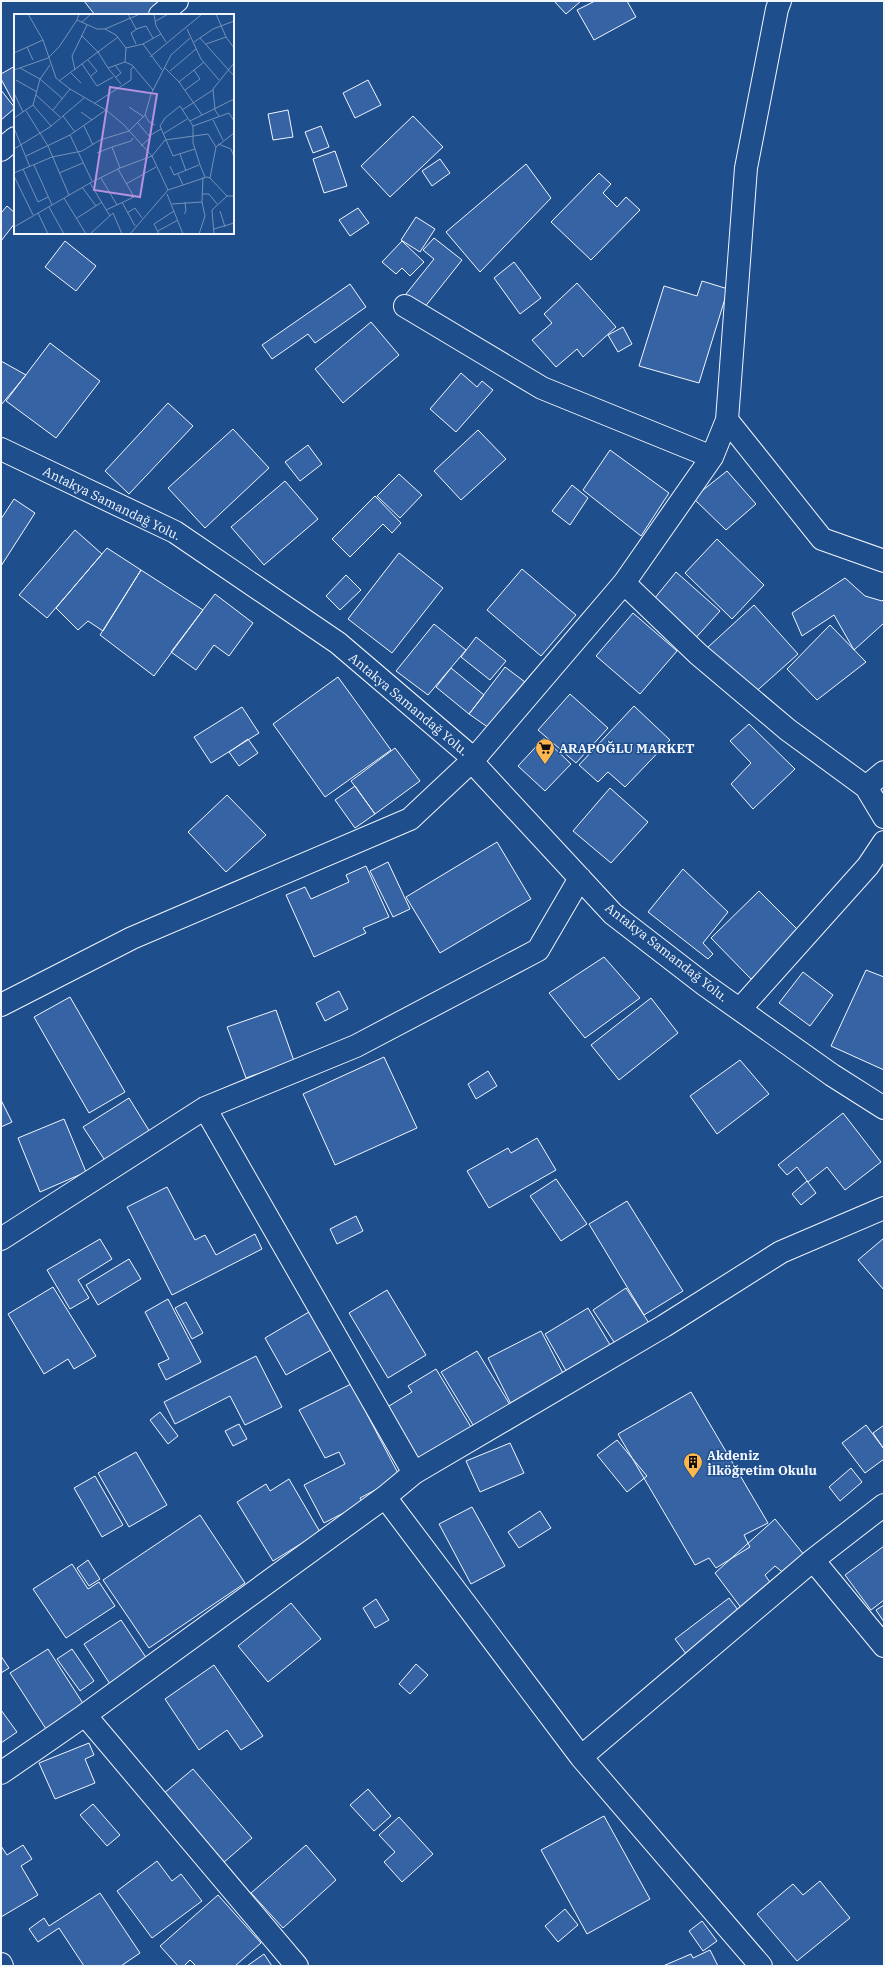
<svg xmlns="http://www.w3.org/2000/svg" width="885" height="1967" font-family="'IBM Plex Serif',serif">
  <rect width="100%" height="100%" fill="#1f4e8c"/>
  <path fill="#3563a3" stroke="#f2f6ff" d="M84 1H166L150 15H95Z
    M554 1H581L566 14Z
    M595 1H627L636 17 594 40 577 10Z
    M15 66V105L1 79V74Z
    M368 80 381 105 355 118 343 93Z
    M1 90 15 108 1 120Z
    M288 110 293 137 273 140 268 114Z
    M413 116 443 147 390 197 361 166Z
    M321 126 329 147 313 153 305 132Z
    M335 151 347 186 324 193 313 159Z
    M440 159 450 173 432 186 422 171Z
    M526 164 551 198 480 272 446 232Z
    M599 173 611 184 603 193 617 207 626 197 640 210 591 260 551 222Z
    M7 206 15 213V223L1 241V213Z
    M358 208 369 223 350 236 339 220Z
    M416 217 435 229 420 252 401 240Z
    M434 238 462 260 420 313 402 299 434 259 423 250Z
    M65 241 96 266 76 291 45 267Z
    M402 241 424 262 410 276 402 268 396 274 382 262Z
    M514 262 541 298 520 314 494 278Z
    M702 281 728 289 699 383 639 366 664 286 697 296Z
    M577 283 616 327 583 357 577 349 556 367 532 340 552 323 544 314Z
    M350 284 366 307 315 343 308 334 272 359 262 345Z
    M371 322 399 355 343 403 315 369Z
    M623 327 632 344 618 352 608 335Z
    M50 343 100 381 56 438 6 401Z
    M1 361 26 375 1 405Z
    M461 373 477 387 482 381 493 390 456 432 430 409Z
    M168 403 193 426 129 494 105 471Z
    M233 429 269 468 205 528 168 488Z
    M478 430 506 459 461 500 434 471Z
    M308 445 322 464 300 481 285 462Z
    M610 450 669 493 641 536 583 490Z
    M727 471 756 504 726 530 693 498Z
    M399 474 422 495 400 518 377 496Z
    M285 481 318 519 264 565 231 527Z
    M572 485 588 498 570 525 552 511Z
    M375 496 401 523 392 533 383 524 350 557 332 539Z
    M14 499 35 513 1 566V519Z
    M75 530 102 554 47 618 19 595Z
    M717 539 764 585 732 619 685 573Z
    M107 548 141 570 103 631 88 621 78 630 56 608Z
    M399 553 443 588 392 653 348 619Z
    M522 569 576 615 541 656 487 610Z
    M141 570 203 610 154 676 100 635Z
    M676 572 720 611 692 642 650 604Z
    M346 575 361 590 340 610 326 596Z
    M845 578 865 596 882 601 884 599V623L854 650 834 615 802 636 792 613Z
    M215 594 253 623 229 656 214 645 196 670 171 652Z
    M754 605 798 654 751 696 707 648Z
    M633 613 677 651 640 694 596 656Z
    M434 624 466 650 428 695 396 671Z
    M830 625 866 662 817 700 787 669Z
    M476 637 506 661 490 680 461 657Z
    M505 667 525 682 489 728 469 714Z
    M451 668 484 695 469 714 436 687Z
    M338 677 391 750 325 797 273 724Z
    M570 694 608 728 576 763 538 730Z
    M634 706 670 740 625 787 608 772 598 782 579 765Z
    M242 707 259 733 211 763 194 737Z
    M749 724 795 769 753 809 731 784 751 763 730 741Z
    M544 738 571 764 545 791 518 766Z
    M248 739 258 753 239 766 229 752Z
    M395 748 420 781 375 814 351 781Z
    M355 786 375 814 355 828 335 800Z
    M610 788 648 822 611 863 573 831Z
    M227 795 266 835 226 872 188 832Z
    M497 842 531 899 440 953 406 897Z
    M388 862 410 909 393 917 370 871Z
    M366 866 389 917 363 928 366 933 314 957 286 895 305 887 311 899 349 882 346 875Z
    M683 869 728 912 703 943 713 954 708 959 648 912Z
    M759 891 800 932 751 979 711 938Z
    M604 957 640 998 585 1038 549 993Z
    M866 970 884 977V1070L831 1046Z
    M803 972 833 995 810 1026 779 1003Z
    M339 991 348 1009 325 1021 316 1003Z
    M70 997 125 1092 89 1113 34 1017Z
    M651 998 678 1033 619 1080 591 1045Z
    M276 1010 294 1061 246 1078 227 1027Z
    M384 1057 417 1128 335 1165 303 1094Z
    M740 1060 769 1094 717 1134 690 1096Z
    M488 1071 497 1086 476 1099 468 1084Z
    M129 1098 153 1137 108 1165 83 1127Z
    M1 1100 12 1122 1 1127Z
    M843 1113 881 1162 845 1190 827 1167 808 1182 797 1167 787 1175 778 1165Z
    M64 1119 86 1172 40 1192 18 1138Z
    M537 1138 556 1170 489 1208 467 1171 508 1148 511 1153Z
    M556 1179 587 1224 561 1241 530 1196Z
    M807 1181 816 1193 801 1205 792 1194Z
    M167 1187 195 1240 205 1235 216 1255 255 1234 262 1249 172 1295 127 1207Z
    M627 1201 683 1291 644 1315 589 1224Z
    M356 1216 363 1231 337 1244 330 1229Z
    M884 1238V1290L858 1260Z
    M100 1239 112 1259 78 1280 89 1298 70 1309 47 1270Z
    M129 1259 141 1279 98 1305 86 1285Z
    M53 1287 96 1356 74 1369 68 1359 44 1374 8 1314Z
    M626 1288 651 1326 618 1348 593 1310Z
    M387 1290 426 1355 388 1378 349 1313Z
    M168 1299 201 1362 166 1380 158 1364 169 1359 145 1312Z
    M186 1302 203 1333 192 1339 175 1308Z
    M588 1308 612 1348 568 1374 545 1334Z
    M309 1312 331 1350 286 1375 265 1338Z
    M541 1331 565 1377 511 1404 488 1358Z
    M477 1351 512 1408 476 1430 441 1372Z
    M256 1356 282 1407 245 1425 230 1396 175 1424 164 1402Z
    M436 1369 474 1432 418 1465 384 1409 412 1392 408 1386Z
    M351 1384 400 1477 360 1498 363 1503 324 1523 304 1485 345 1464 339 1452 325 1458 299 1410Z
    M691 1392 768 1523 744 1535 750 1547 716 1568 709 1558 695 1565 618 1434Z
    M160 1412 178 1436 168 1444 150 1420Z
    M239 1424 247 1439 233 1446 225 1431Z
    M866 1425 884 1449V1459L865 1473 842 1443Z
    M884 1425V1449L873 1433Z
    M617 1440 647 1476 627 1492 597 1455Z
    M510 1443 524 1473 480 1492 466 1461Z
    M136 1452 167 1505 129 1527 98 1473Z
    M851 1468 862 1482 840 1501 829 1487Z
    M95 1476 123 1525 102 1537 74 1488Z
    M289 1479 320 1532 273 1561 237 1502 266 1484 270 1491Z
    M472 1507 505 1566 471 1584 439 1524Z
    M540 1511 551 1528 519 1548 508 1532Z
    M200 1515 245 1583 149 1648 103 1580Z
    M775 1519 805 1556 786 1575 775 1566 765 1575 774 1588 745 1613 715 1573Z
    M884 1546V1600L871 1610 845 1575Z
    M88 1560 100 1579 89 1586 77 1568Z
    M72 1564 88 1589 99 1582 115 1606 66 1638 33 1589Z
    M729 1598 747 1622 692 1662 675 1639Z
    M376 1599 389 1620 375 1628 363 1608Z
    M291 1603 321 1639 268 1682 238 1646Z
    M884 1605V1622L876 1610Z
    M121 1620 147 1659 110 1684 84 1644Z
    M48 1649 84 1705 46 1729 10 1673Z
    M72 1649 94 1681 80 1691 57 1659Z
    M1 1656 9 1668 1 1673Z
    M416 1664 428 1675 410 1694 399 1684Z
    M214 1665 263 1736 241 1750 227 1730 199 1750 165 1699Z
    M1 1710 17 1732 1 1743Z
    M89 1743 94 1755 85 1759 95 1783 55 1799 39 1763Z
    M193 1769 252 1838 223 1863 163 1794Z
    M368 1789 391 1816 374 1831 350 1805Z
    M93 1804 120 1835 107 1846 80 1815Z
    M604 1816 650 1899 587 1934 541 1850Z
    M399 1817 433 1854 402 1882 384 1862 395 1852 379 1835Z
    M23 1845 32 1859 21 1866 38 1895 1 1917V1846L7 1855Z
    M306 1845 336 1880 283 1928 251 1893Z
    M157 1861 172 1881 181 1874 202 1901 152 1938 117 1891Z
    M820 1881 850 1918 797 1961 757 1914 793 1884 803 1895Z
    M100 1893 140 1953 121 1966H84L59 1928 38 1942 29 1929 44 1918 49 1926Z
    M218 1895 261 1943 235 1966H196L190 1960 184 1966H178L160 1946Z
    M565 1909 578 1925 558 1942 545 1926Z
    M702 1921 717 1941 703 1951 689 1931Z
    M710 1950 718 1966H663L691 1954 693 1958Z
    M264 1954 272 1966H247Z"/>
  <g fill="none" stroke-linecap="round" stroke-linejoin="round">
    <defs>
      <path id="minor" d="M160 15 177 1
        M1 150 15 138
        M405 306 542 388 712 457
        M727 420 822 539 884 561
        M1 449 175 532 338 643 474 759 476 766 613 914 705 985 832 1075 884 1108
        M624 583 698 654 788 730 866 787 884 772
        M866 787 884 817
        M1 1005 132 938 410 819 474 759 624 583 712 457 727 420 746 168 777 9 780 1
        M740 1009 868 866 884 842
        M1 1239 205 1108
        M414 1473 205 1108 356 1046 538 950 580 878
        M385 1497 581 1757 761 1966
        M813 1560 884 1646
        M85 1715 297 1966
        M581 1757 813 1560 884 1505
        M1 1773 85 1715 385 1497 414 1473 664 1326 781 1252 884 1208
        M1 1964 2 1966"/>
    </defs>
    <use href="#minor" stroke="#f2f6ff" stroke-width="24"/>
    <use href="#minor" stroke="#1f4e8c" stroke-width="22"/>
  </g>
  <defs>
    <symbol id="supermarket-pin" viewBox="-11 -11 22 30"><path d="M0 17L-7.5 6A9.5 9.5 0 1 1 7.5 6Z" fill="#ffb74d" stroke="#1f4e8c"/><path d="M-6-5.5h2.5l.6 2H6L4.5 2H-2.5L-4.4-4H-6ZM-1.5 3.2a1.3 1.3 0 1 0 .1 0ZM3 3.2a1.3 1.3 0 1 0 .1 0Z" fill="#111"/></symbol>
    <symbol id="building-pin" viewBox="-11 -11 22 30"><path d="M0 17L-7.5 6A9.5 9.5 0 1 1 7.5 6Z" fill="#ffb74d" stroke="#1f4e8c"/><path d="M-4-6H4V6H1V3H-1V6H-4ZM-2.5-4.3h1.7v1.8h-1.7ZM.8-4.3h1.7v1.8H.8ZM-2.5-1h1.7V.8h-1.7ZM.8-1h1.7V.8H.8Z" fill="#111"/></symbol>
  </defs>
  <g fill-rule="evenodd">
    <use href="#supermarket-pin" x="534" y="737" width="22" height="30"/>
    <use href="#building-pin" x="682" y="1451" width="22" height="30"/>
  </g>
  <g text-anchor="middle" stroke-width="3" stroke-linejoin="round" paint-order="stroke">
    <g font-size="13" fill="#f2f6ff" stroke="#1f4e8c">
      <text transform="translate(112 503) rotate(26)" y="5">Antakya Samandağ Yolu.</text>
      <text transform="translate(409 704) rotate(40)" y="5">Antakya Samandağ Yolu.</text>
      <text transform="translate(667 952) rotate(38)" y="5">Antakya Samandağ Yolu.</text>
    </g>
    <g font-size="13" font-weight="bold" fill="#f2f6ff" stroke="#1f4e8c" text-anchor="start">
      <text x="559" y="753">ARAPOĞLU MARKET</text>
      <text x="707" y="1460">Akdeniz<tspan x="707" dy="15">İlköğretim Okulu</tspan></text>
    </g>
  </g>
  <g transform="translate(14 14)">
    <rect width="220" height="220" fill="#1f4e8c"/>
    <path fill="none" stroke="#7391ba" stroke-width="1" d="M14 0 29 26 42 64 56 75 92 96 109 110 138 142 154 176M65 0 63 6 83 15H91L126 0M114 0 122 15 132 12 139 24M140 0 142 12 152 28M142 7 154 0M68 8 77 0M91 15 102 21 112 34 129 30 147 20M173 15 187 45 205 66M67 21 84 38 94 54 111 48 118 51 139 76M212 23 220 34M186 24 220 62M180 28 199 15 220 7M122 30 117 19 123 15M129 30 148 56M192 30 212 23 202 0M13 33 19 46M0 39 29 26M136 43 188 0M74 46 83 57 77 62M111 48 112 34M68 50 83 72 99 63M101 51 107 59 102 63M150 53 165 68 188 101M6 54 26 65 49 85M94 54 107 70M0 56 34 44 45 33 63 6M61 56 58 42 73 11M156 57 182 35M57 59 67 69M2 66 23 78M45 67 104 23M165 68 190 48M171 76 186 65 180 56M0 79 9 98M22 81 46 103M81 89 117 66V55L120 52M19 91 37 112M115 93 130 103M39 96 56 75M168 96 199 76M12 97 34 132 55 181M67 98 78 106M131 101 135 108 141 111M49 102 61 118M205 102 201 96 199 75 220 49M0 104 19 91 26 65 36 51M199 106 209 126M176 107 220 85M124 109 135 122 147 115M70 112 79 131M179 112 215 99 220 107M0 114 16 153M149 120 173 105M56 121 78 167M204 130 217 135 220 143M127 132 136 124M0 135 36 113 70 84M181 135 159 142 146 112 151 104 166 92 179 112V129L181 135 186 151 191 163M83 139 98 133M166 140 172 157M12 142 56 121 92 96M20 151 38 191M156 152 160 161 185 151M106 154 98 133 117 127 119 124M9 155 24 188 34 183M0 159 38 143 68 137 86 126 115 117 131 101 137 80 157 41 176 24M45 159 69 149M164 160 169 171M0 162 19 201M87 164 103 191M196 164 202 133 220 119M76 169 96 202M112 170 142 153M68 173 82 192M154 176 193 163 196 164 213 182H220M153 180 169 220M188 180H195L203 190M50 184 72 220M108 188 121 212M158 190 188 188M35 193 50 220M92 196 120 183 104 155M206 197 211 213M24 199 34 220M113 199 121 194 128 204M170 200 172 197 171 188M63 204 88 188M0 213 76 169 106 154 138 142 151 126 194 120 202 133M200 215 220 209M144 217 164 206M76 220 99 199 108 220M116 220 154 176M145 220 140 210 160 197M185 220 191 202 188 188 189 163M200 220 198 196 213 182"/>
    <path fill="#b691df" fill-opacity="0.15" stroke="#b691df" stroke-width="2" d="M96 73 143 80 126 183 80 176Z"/>
    <rect width="220" height="220" fill="none" stroke="#f2f6ff" stroke-width="2"/>
  </g>
  <rect width="885" height="1967" fill="none" stroke="#f2f6ff" stroke-width="4"/>
</svg>
